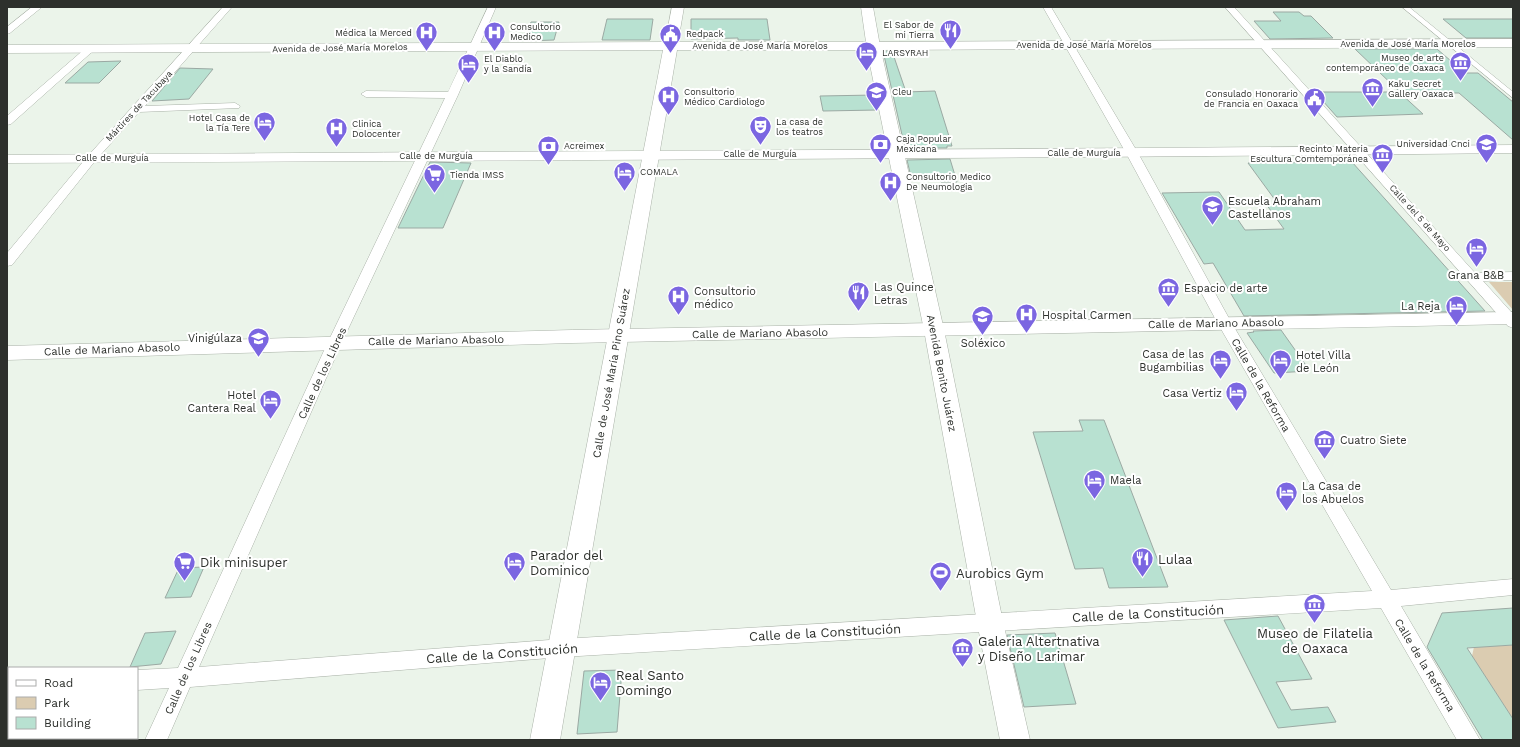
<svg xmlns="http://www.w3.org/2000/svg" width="1520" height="747" font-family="'Work Sans',sans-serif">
  <rect width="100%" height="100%" fill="#ebf4ea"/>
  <path fill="#dbccb1" d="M1489 282H1513V310Z
    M1513 645V719L1472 656 1474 647Z"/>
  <path fill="#b8e1d1" stroke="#9ba9a3" d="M1273 12H1299L1304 16H1311L1333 38 1270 39 1254 21H1281Z
    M607 19H653L650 40H602Z
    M691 19H767L770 40H738V38L691 39Z
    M1443 19H1513V38H1466Z
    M531 22H559L554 40 525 41Z
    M1355 49H1437L1465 73H1478L1513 102V140L1459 93H1401Z
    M883 51H892L906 92 935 91 952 146H947V148H905Z
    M121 61 99 83H65L88 62Z
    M180 68 213 69 189 99 152 101Z
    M1315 92H1399L1423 114 1337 117Z
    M875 95 878 110 823 111 820 96Z
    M950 159 957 182H941L940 177H911L907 160Z
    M430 162 471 163 443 228H398Z
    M1352 162 1485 311 1244 316 1213 263 1204 264 1162 193 1219 192 1245 230 1284 229 1266 204H1278L1248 163Z
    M1281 330 1310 371 1274 373 1247 333 1254 332 1253 331Z
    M1079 420H1104L1168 587 1109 588 1103 568 1075 569 1033 432 1083 431Z
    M204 567 191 597 165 598 179 568Z
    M1513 608V645L1467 648 1513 719V740H1483L1427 647 1442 613Z
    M1278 616 1312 679 1276 682 1291 710 1328 707 1336 722 1278 728 1224 620Z
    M176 631 161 664 130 667 145 633Z
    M1055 633 1076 704 1024 707 1007 635Z
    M622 670 617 732 577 734 584 671Z"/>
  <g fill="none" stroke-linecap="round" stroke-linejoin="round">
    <defs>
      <path id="pedestrian" d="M1402 7H1409L1513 92V98Z"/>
      <path id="minor" d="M32 7H42L10 33 7 34V27Z
        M223 7H232L145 106 235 103 240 106 239 108 139 112 95 161 12 265 7 266V253L87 157Z
        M488 7H496L458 95 342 342 199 667 562 639 1372 591 1217 322 1126 153 1043 7H1051L1138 153 1231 322 1391 590 1513 579V595L1401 606 1480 740H1457L1381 608 562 657 190 687 167 740H145L169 688 137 690V670L178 668 328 342 445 98 366 97 361 94 366 91 448 92Z
        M1225 7H1234L1475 273 1513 272V280L1483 281 1513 314V328L1508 326Z
        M90 46 93 47 95 49 93 51 11 124 7 125V116L87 47Z
        M7 676H9V696H7Z"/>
      <path id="tertiary" d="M1513 39V47L873 50 869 49 867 46 869 43 873 42Z
        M1513 145V153C1011 159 509 160 7 163V155C509 151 1011 150 1513 145Z
        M1513 312V324L572 343 7 360V346L572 330Z"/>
      <path id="secondary" d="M672 7H684L678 42H866L861 7H873L880 46 944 330 1003 622 1030 740H1000L977 622 924 330 867 50H677L560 740H530L663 50 7 53V45L665 42Z"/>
    </defs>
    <use href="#pedestrian" stroke="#aab2a8" stroke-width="1"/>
    <use href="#minor" stroke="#aab2a8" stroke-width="1"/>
    <use href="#tertiary" stroke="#aab2a8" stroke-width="1"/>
    <use href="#secondary" stroke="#aab2a8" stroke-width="1"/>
    <use href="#pedestrian" fill="#fff" fill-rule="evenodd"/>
    <use href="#minor" fill="#fff" fill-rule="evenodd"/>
    <use href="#tertiary" fill="#fff" fill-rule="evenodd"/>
    <use href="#secondary" fill="#fff" fill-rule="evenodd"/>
  </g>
  <defs>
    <symbol id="restaurant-pin" viewBox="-11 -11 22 30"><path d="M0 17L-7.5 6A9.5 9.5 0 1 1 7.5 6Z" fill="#7b66e1" stroke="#fff"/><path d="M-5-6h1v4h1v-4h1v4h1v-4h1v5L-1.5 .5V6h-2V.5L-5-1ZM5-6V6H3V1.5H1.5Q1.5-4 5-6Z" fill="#fff"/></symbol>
    <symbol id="hospital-pin" viewBox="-11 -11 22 30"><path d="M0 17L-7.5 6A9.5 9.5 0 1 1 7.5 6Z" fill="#7b66e1" stroke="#fff"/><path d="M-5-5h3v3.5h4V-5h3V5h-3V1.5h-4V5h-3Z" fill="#fff"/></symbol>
    <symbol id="civic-pin" viewBox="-11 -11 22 30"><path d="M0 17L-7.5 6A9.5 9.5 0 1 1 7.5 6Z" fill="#7b66e1" stroke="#fff"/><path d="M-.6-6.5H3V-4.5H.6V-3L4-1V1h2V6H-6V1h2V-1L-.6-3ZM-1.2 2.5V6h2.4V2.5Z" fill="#fff"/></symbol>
    <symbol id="hotel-pin" viewBox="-11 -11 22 30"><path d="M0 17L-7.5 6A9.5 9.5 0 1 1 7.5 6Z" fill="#7b66e1" stroke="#fff"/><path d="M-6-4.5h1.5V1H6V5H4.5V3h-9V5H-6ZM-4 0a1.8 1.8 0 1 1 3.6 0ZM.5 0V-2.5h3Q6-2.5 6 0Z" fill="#fff"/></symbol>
    <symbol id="museum-pin" viewBox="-11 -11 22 30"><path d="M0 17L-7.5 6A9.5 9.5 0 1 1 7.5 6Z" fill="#7b66e1" stroke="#fff"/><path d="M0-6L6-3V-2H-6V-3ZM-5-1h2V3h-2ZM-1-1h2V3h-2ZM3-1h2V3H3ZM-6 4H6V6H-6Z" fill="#fff"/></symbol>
    <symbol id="university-pin" viewBox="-11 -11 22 30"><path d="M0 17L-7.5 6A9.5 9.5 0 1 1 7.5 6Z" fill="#7b66e1" stroke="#fff"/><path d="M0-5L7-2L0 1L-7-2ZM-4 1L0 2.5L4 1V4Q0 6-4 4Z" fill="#fff"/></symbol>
    <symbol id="theatre-pin" viewBox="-11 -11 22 30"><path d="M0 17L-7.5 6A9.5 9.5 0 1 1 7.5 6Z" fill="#7b66e1" stroke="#fff"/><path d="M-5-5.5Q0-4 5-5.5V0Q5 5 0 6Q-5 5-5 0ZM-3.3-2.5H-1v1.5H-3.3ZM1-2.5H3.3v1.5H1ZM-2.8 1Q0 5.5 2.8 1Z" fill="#fff"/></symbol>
    <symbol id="bank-pin" viewBox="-11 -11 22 30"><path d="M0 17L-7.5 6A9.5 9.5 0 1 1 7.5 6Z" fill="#7b66e1" stroke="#fff"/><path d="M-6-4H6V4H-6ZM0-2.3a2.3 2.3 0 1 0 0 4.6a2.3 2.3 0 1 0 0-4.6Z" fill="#fff"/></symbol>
    <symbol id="supermarket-pin" viewBox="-11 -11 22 30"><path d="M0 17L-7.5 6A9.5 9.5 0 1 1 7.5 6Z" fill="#7b66e1" stroke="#fff"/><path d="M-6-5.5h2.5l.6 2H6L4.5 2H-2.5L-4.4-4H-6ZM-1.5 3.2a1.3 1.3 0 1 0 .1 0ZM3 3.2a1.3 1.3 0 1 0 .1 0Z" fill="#fff"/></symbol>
    <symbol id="school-pin" viewBox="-11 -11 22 30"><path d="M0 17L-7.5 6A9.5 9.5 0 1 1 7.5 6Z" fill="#7b66e1" stroke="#fff"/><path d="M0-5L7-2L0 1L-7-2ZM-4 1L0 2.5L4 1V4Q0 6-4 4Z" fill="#fff"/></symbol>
    <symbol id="stadium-pin" viewBox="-11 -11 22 30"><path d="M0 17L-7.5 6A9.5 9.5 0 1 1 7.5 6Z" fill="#7b66e1" stroke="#fff"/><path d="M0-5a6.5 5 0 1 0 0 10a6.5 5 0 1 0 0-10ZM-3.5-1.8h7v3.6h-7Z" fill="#fff"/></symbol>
  </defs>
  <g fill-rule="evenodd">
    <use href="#restaurant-pin" x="938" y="18" width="25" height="34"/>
    <use href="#hospital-pin" x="482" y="20" width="25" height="34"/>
    <use href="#hospital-pin" x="414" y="20" width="25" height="34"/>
    <use href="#civic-pin" x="658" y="22" width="25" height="34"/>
    <use href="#hotel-pin" x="854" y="40" width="25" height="34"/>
    <use href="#museum-pin" x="1448" y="50" width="25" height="34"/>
    <use href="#hotel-pin" x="456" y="52" width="25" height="34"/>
    <use href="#museum-pin" x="1360" y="76" width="25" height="34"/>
    <use href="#university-pin" x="864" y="80" width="25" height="34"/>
    <use href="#hospital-pin" x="656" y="84" width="25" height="34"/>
    <use href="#civic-pin" x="1302" y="86" width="25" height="34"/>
    <use href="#hotel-pin" x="252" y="110" width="25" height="34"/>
    <use href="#theatre-pin" x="748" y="114" width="25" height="34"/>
    <use href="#hospital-pin" x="324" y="116" width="25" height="34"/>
    <use href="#bank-pin" x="868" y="132" width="25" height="34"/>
    <use href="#university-pin" x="1474" y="132" width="25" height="34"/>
    <use href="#bank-pin" x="536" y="134" width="25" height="34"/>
    <use href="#museum-pin" x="1370" y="142" width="25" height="34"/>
    <use href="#hotel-pin" x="612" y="160" width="25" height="34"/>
    <use href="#supermarket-pin" x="422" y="162" width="25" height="34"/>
    <use href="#hospital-pin" x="878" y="170" width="25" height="34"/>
    <use href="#school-pin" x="1200" y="194" width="25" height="34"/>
    <use href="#hotel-pin" x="1464" y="236" width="25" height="34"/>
    <use href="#museum-pin" x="1156" y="276" width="25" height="34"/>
    <use href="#restaurant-pin" x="846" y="280" width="25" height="34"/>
    <use href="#hospital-pin" x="666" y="284" width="25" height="34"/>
    <use href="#hotel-pin" x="1444" y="294" width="25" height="34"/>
    <use href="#hospital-pin" x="1014" y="302" width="25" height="34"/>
    <use href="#school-pin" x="970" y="304" width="25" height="34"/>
    <use href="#school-pin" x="246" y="326" width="25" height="34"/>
    <use href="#hotel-pin" x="1208" y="348" width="25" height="34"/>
    <use href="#hotel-pin" x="1268" y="348" width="25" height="34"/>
    <use href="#hotel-pin" x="1224" y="380" width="25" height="34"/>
    <use href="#hotel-pin" x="258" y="388" width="25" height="34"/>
    <use href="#museum-pin" x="1312" y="428" width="25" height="34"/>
    <use href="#hotel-pin" x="1082" y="468" width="25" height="34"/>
    <use href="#hotel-pin" x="1274" y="480" width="25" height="34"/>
    <use href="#restaurant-pin" x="1130" y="546" width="25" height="34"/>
    <use href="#supermarket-pin" x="172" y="550" width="25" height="34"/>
    <use href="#hotel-pin" x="502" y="550" width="25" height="34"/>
    <use href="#stadium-pin" x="928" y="560" width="25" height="34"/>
    <use href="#museum-pin" x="1302" y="592" width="25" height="34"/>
    <use href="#museum-pin" x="950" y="636" width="25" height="34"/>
    <use href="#hotel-pin" x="588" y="670" width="25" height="34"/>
  </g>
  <g text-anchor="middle" stroke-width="4" stroke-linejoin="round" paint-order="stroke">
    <g font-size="9" fill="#2d302c" stroke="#fff" text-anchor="start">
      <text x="934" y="28" text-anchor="end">El Sabor de<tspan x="934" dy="10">mi Tierra</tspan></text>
      <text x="510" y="30">Consultorio<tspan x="510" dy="10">Medico</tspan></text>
      <text x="412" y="36" text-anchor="end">Médica la Merced</text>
      <text x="686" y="37">Redpack</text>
      <text x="882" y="56">LARSYRAH</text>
      <text x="1444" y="61" text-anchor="end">Museo de arte<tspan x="1444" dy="10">contemporáneo de Oaxaca</tspan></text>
      <text x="484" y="62">El Diablo<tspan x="484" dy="10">y la Sandía</tspan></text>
      <text x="1388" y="87">Kaku Secret<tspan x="1388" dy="10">Gallery Oaxaca</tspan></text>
      <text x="684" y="95">Consultorio<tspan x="684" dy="10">Médico Cardiologo</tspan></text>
      <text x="892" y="95">Cleu</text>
      <text x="1298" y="97" text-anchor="end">Consulado Honorario<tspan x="1298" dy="10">de Francia en Oaxaca</tspan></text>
      <text x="250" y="121" text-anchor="end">Hotel Casa de<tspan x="250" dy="10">la Tía Tere</tspan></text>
      <text x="776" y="125">La casa de<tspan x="776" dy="10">los teatros</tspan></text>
      <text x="352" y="127">Clinica<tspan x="352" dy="10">Dolocenter</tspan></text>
      <text x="896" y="142">Caja Popular<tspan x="896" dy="10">Mexicana</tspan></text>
      <text x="1470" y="147" text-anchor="end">Universidad Cnci</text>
      <text x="564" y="149">Acreimex</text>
      <text x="1368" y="152" text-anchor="end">Recinto Materia<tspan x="1368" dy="10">Escultura Comtemporánea</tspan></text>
      <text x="640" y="175">COMALA</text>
      <text x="450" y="178">Tienda IMSS</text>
      <text x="906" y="180">Consultorio Medico<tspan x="906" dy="10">De Neumologia</tspan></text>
    </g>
    <g font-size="9" fill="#2d302c" stroke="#fff">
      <text x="1408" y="47">Avenida de José María Morelos</text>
      <text x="1084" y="48">Avenida de José María Morelos</text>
      <text x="760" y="49">Avenida de José María Morelos</text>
      <text transform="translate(340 48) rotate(-1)" y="3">Avenida de José María Morelos</text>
      <text transform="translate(139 106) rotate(-47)" y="3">Mártires de Tacubaya</text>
      <text x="1084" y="156">Calle de Murguía</text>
      <text x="760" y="157">Calle de Murguía</text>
      <text x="436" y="159">Calle de Murguía</text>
      <text x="112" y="161">Calle de Murguía</text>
      <text transform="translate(1420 218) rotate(48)" y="3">Calle del 5 de Mayo</text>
    </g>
    <g font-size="11" fill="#2d302c" stroke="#fff" text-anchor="start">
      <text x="1228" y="205">Escuela Abraham<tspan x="1228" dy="13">Castellanos</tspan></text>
      <text x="1476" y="279" text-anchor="middle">Grana B&amp;B</text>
      <text x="874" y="291">Las Quince<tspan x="874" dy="13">Letras</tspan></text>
      <text x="1184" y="292">Espacio de arte</text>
      <text x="694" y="295">Consultorio<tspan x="694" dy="13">médico</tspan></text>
      <text x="1440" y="310" text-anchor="end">La Reja</text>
      <text x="1042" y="319">Hospital Carmen</text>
      <text x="242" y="342" text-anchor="end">Vinigúlaza</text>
      <text x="983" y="347" text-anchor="middle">Soléxico</text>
      <text x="1204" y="358" text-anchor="end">Casa de las<tspan x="1204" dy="13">Bugambilias</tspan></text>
      <text x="1296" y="359">Hotel Villa<tspan x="1296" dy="13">de León</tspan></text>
      <text x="1222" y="397" text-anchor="end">Casa Vertiz</text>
      <text x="256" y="399" text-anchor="end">Hotel<tspan x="256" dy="13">Cantera Real</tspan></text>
      <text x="1340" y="444">Cuatro Siete</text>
      <text x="1110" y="484">Maela</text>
      <text x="1302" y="490">La Casa de<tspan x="1302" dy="13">los Abuelos</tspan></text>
    </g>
    <g font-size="11" fill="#2d302c" stroke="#fff">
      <text transform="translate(1216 323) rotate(-1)" y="4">Calle de Mariano Abasolo</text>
      <text transform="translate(760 333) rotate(-1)" y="4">Calle de Mariano Abasolo</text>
      <text transform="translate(436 340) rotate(-1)" y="4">Calle de Mariano Abasolo</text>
      <text transform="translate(112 349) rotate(-2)" y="4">Calle de Mariano Abasolo</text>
      <text transform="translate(322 373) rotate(-65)" y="4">Calle de los Libres</text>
      <text transform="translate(611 373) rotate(-80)" y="4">Calle de José María Pino Suárez</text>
      <text transform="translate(942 373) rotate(79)" y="4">Avenida Benito Juárez</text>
      <text transform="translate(1261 385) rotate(60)" y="4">Calle de la Reforma</text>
      <text transform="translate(1425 665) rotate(59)" y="4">Calle de la Reforma</text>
      <text transform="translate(188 668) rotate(-66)" y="4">Calle de los Libres</text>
    </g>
    <g font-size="13" fill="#2d302c" stroke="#fff" text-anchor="start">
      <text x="530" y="560">Parador del<tspan x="530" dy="15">Dominico</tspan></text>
      <text x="1158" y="564">Lulaa</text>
      <text x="200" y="567">Dik minisuper</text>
      <text x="956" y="578">Aurobics Gym</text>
      <text x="1315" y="638" text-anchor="middle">Museo de Filatelia<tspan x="1315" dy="15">de Oaxaca</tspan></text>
      <text x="978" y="646">Galeria Altertnativa<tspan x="978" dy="15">y Diseño Larimar</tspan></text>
      <text x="616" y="680">Real Santo<tspan x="616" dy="15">Domingo</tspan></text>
    </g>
    <g font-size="13" fill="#2d302c" stroke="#fff">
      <text transform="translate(1148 613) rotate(-3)" y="5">Calle de la Constitución</text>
      <text transform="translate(825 632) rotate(-3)" y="5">Calle de la Constitución</text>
      <text transform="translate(502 653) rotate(-4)" y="5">Calle de la Constitución</text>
    </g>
  </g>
  <rect width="1520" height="747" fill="none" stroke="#2d302c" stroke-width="16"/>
  <rect x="8" y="667" width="130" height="72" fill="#ffffff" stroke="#abacab"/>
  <rect x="16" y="680" width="20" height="6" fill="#ffffff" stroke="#abacab"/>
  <text x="44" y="687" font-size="12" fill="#2d302c">Road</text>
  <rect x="16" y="697" width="20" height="12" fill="#dbccb1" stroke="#abacab"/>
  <text x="44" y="707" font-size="12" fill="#2d302c">Park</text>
  <rect x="16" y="717" width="20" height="12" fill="#b8e1d1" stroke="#abacab"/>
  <text x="44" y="727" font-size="12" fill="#2d302c">Building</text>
</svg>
